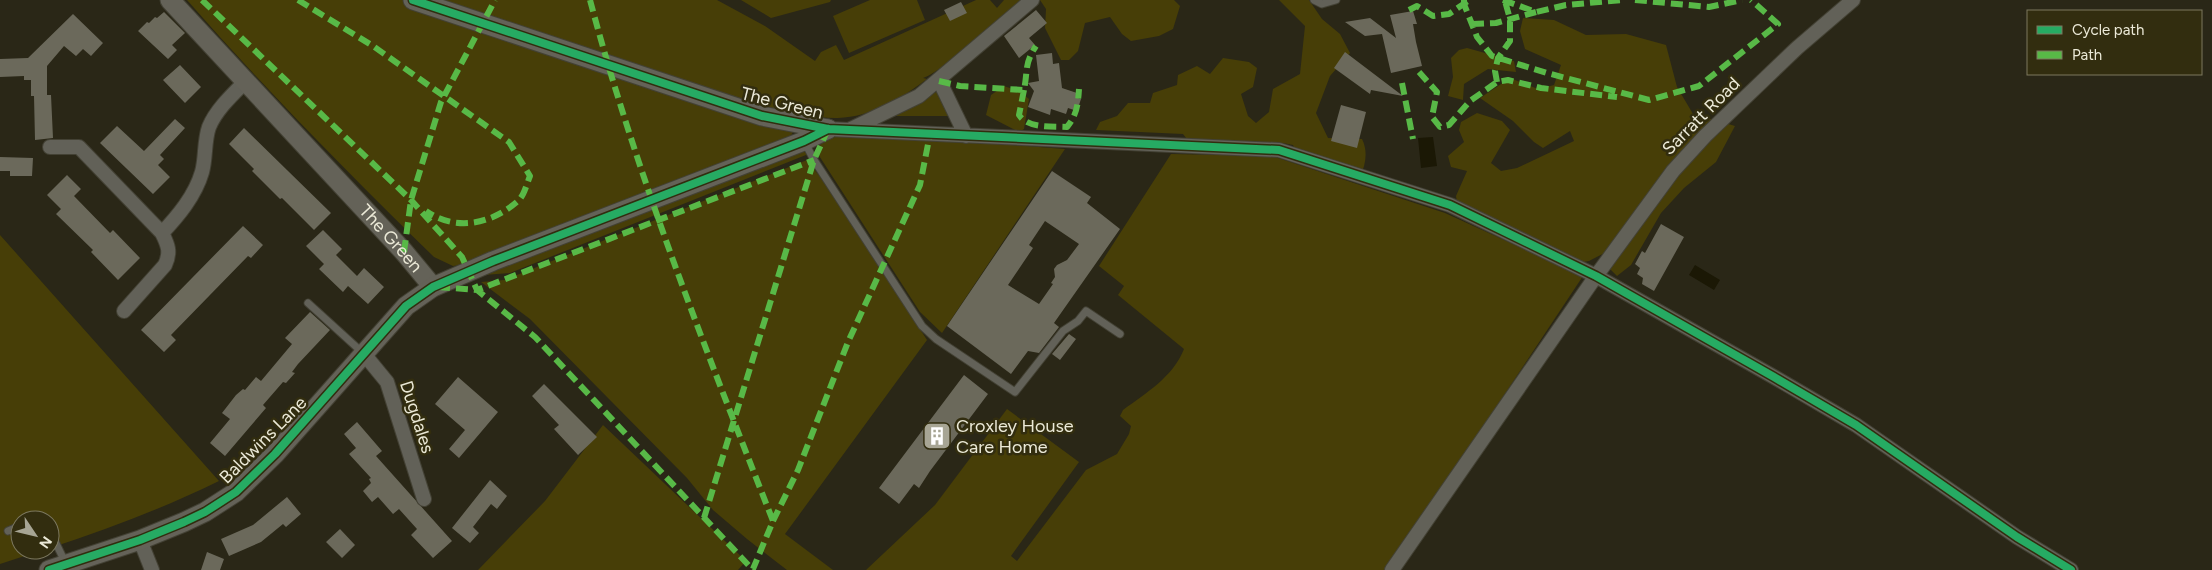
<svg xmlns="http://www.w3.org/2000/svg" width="2212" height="570" font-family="Figtree,sans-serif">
  <rect width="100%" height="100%" fill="#2a2717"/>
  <path fill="#473e07" d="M187 0H411L795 129 790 137 461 265 453 266 434 257C349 174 266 90 187 0Z
    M439 0H717L765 26 815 61 821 52 836 45 844 60 976 0H990L997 8 1004 0H1021C1008 15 939 74 923 78L927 79C902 98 871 117 838 118 803 119 750 102 716 92 623 64 531 31 439 0Z
    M741 0H831L830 2 771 18Z
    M870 0H917L925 20 849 53 833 16Z
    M1040 0H1174L1180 6 1173 29 1159 36 1131 41 1122 34 1110 17 1085 23 1078 51 1069 60H1061L1045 28 1046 9Z
    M1279 0H1309L1322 19 1340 34 1350 53 1330 76 1316 113 1328 138 1362 139C1368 151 1366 164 1360 177L1299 157 1293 145 1283 143 1203 144 1193 147 1183 134 1096 130 1100 122 1117 116 1128 103H1150L1153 93 1177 85 1178 75 1197 66 1210 74 1223 58 1249 62 1257 68 1253 87 1241 94 1248 116 1256 123 1269 112 1273 89 1300 74 1305 26Z
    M1523 18 1554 20 1586 35 1626 34 1666 45 1677 87 1696 119H1712L1735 126 1716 162 1684 188 1661 213 1631 265 1617 276 1609 268 1618 246 1589 261 1578 263 1458 209 1456 196 1467 171 1451 167 1448 156 1464 142 1459 130 1461 122 1477 113 1502 121 1510 130 1491 163 1501 171 1517 168 1574 141 1570 131 1543 148 1534 142 1513 121 1480 98 1510 78 1538 89 1554 85 1561 65 1525 49 1520 31Z
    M1467 48 1514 61 1516 72 1488 69 1464 84 1463 100 1448 96 1453 77 1451 58 1459 50Z
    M1004 86 1019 91 1029 99 1024 129 1019 132 986 115 991 95Z
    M938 91 951 116H895L898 111Z
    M851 133 1065 149 942 333 920 312 816 151 823 140Z
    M800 149 811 153 510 273 484 275 493 268Z
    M1171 154 1272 156 1445 213 1583 276 1388 570H866L935 505 1007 409 1079 462 1011 556 1017 561 1086 470 1117 454 1129 434 1131 426 1120 416 1123 410C1146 393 1173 377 1184 349L1118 295 1124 286 1099 266Z
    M807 160 821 178 927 340 785 534 833 570H787L747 539 713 510 687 478 530 319 481 282 504 280Z
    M0 235 219 481C164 508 108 529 50 548V520H20V550H43L0 564Z
    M603 425 746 561 738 570H478L545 501Z"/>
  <path fill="#1b1805" d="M1433 137 1437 166 1421 168 1418 138Z
    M1695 265 1720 280 1714 290 1689 275Z"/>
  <path fill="#6b695b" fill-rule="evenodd" d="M961 2 967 13 950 21 944 10Z
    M1036 10 1047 23 1029 38 1035 45 1019 58 1004 36Z
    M1413 11 1417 24H1413L1416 42 1422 66 1391 73 1382 34 1365 36 1345 22 1370 18 1396 38 1390 15Z
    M164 12 185 33 172 45 177 50 168 59 138 31 147 22 149 23 155 17 157 18Z
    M73 14 103 43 91 56 83 49 76 56 64 46 47 66V95H51L53 138 35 140 34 96H31V80H24V76L0 77V59L28 58Z
    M1345 52 1403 96 1371 90 1370 94 1334 68Z
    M1052 53 1053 64 1059 63 1062 88 1080 94 1078 98 1081 99 1077 111 1068 108 1066 114 1051 109 1050 115 1028 107 1034 91 1028 83 1039 81 1036 55Z
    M180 65 201 87 185 103 163 80Z
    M1341 105 1366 112 1357 148 1331 141Z
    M175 119 185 128 160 155 164 159 158 165 170 177 153 194 100 143 117 126 144 151Z
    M244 128 331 213 314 230 282 198 280 199 252 171 254 169 229 144Z
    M0 157 33 158 32 176H10V171H0Z
    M1052 171 1091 197 1087 203 1120 229 1054 323 1059 327 1039 353 1028 351 1011 374 947 326ZM1045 221 1079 244 1067 260 1057 265 1054 269 1055 277 1051 283 1053 284 1039 304 1008 285 1033 248 1029 245Z
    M67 175 81 189 74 196 110 233 113 230 140 258 118 280 91 252 93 250 56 214 61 209 47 195Z
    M1661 224 1684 237 1654 291 1642 284 1643 278 1637 274 1640 268 1635 264 1642 251 1645 253Z
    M243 226 263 245 251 258 248 256 171 335 176 340 164 352 141 330Z
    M323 230 342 249 336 255 357 276 364 268 384 287 368 304 348 286 343 292 319 269 324 264 306 246Z
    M310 312 330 330 298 364 292 372 295 373 286 383 283 382 263 405 266 408 225 456 210 443 230 419 222 413 236 395 243 389 245 390 256 377 261 381 292 344 285 338Z
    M1069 334 1076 339 1060 360 1052 354Z
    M964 375 988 394 930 471 919 488 914 484 899 504 879 488Z
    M458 377 498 412 459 458 449 449 465 430 435 404Z
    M544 384 597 437 578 455 554 429 559 425 532 396Z
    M357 422 382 451 376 456 452 541 433 558 411 535 417 529 399 509 393 514 378 497 372 502 363 491 371 483 369 479 371 478 349 454 356 448 344 434Z
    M490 480 507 496 497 509 491 504 473 527 479 533 470 543 452 528Z
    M287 497 301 514 286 527 283 524 261 542 229 556 221 539 253 525Z
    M340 529 355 545 342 558 326 542Z
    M207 552 224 559 220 570H201Z"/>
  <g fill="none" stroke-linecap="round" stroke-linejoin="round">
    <defs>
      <path id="lane" d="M1314 0 1322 4 1336 0
        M804 141 814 160 922 326 936 339 1015 392 1063 331 1078 321 1086 311 1120 334
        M308 303 363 353
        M35 520H36
        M8 531 20 526
        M50 531 66 564"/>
      <path id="street" d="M939 80 966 136
        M828 129 1279 150 1450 205 1596 276 1774 377 1856 425 2017 537 2071 570
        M851 129 919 96 1032 0
        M50 147H79L162 233C178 216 195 196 202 172 206 158 204 141 209 127 216 110 232 95 245 82
        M124 311 165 265C171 252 168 245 162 233
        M364 354 387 382 424 499
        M140 540 152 570
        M1392 570 1596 276 1673 171 1705 136 1797 48 1853 0"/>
      <g id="secondary">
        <path id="s1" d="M170 0 404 252 433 287"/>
        <path d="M413 0 762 116 828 129"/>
        <path d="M49 570 140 540 184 522 205 512 236 492 275 454 406 306 433 287 493 261 804 141 828 129"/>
      </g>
    </defs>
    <use href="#lane" stroke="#434134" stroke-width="9"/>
    <use href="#street" stroke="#434134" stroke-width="16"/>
    <use href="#secondary" stroke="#434134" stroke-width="21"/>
    <use href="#lane" stroke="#626158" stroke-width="7"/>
    <use href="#street" stroke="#626158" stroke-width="14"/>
    <use href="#secondary" stroke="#646258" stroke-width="19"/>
    <path stroke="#58b947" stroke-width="6" stroke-dasharray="12 6" stroke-linecap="butt" d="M202 0 411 200 462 257 477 290 814 160
      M298 0 373 46 509 142 530 176C527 183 524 196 518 201 492 224 456 232 426 211
      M590 0C637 177 706 350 773 521L753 569
      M1464 0V4L1477 37 1492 56 1547 73 1649 100 1699 86 1778 24 1751 0
      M1503 0 1536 12 1566 5 1622 0
      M1635 0 1709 7 1742 0
      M1409 10 1417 6 1433 16 1449 14 1468 1
      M1472 24 1496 23 1536 12
      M1419 72 1437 92 1432 117 1440 127 1449 125 1470 101 1497 82 1508 80 1541 88 1617 97
      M939 81 960 86 1024 90C1028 70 1024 64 1036 46
      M1497 82 1495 71 1498 58 1510 41V19L1505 1
      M1402 83 1413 139
      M1024 90 1019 115C1028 129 1052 126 1067 127 1077 115 1078 104 1079 89
      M404 252 411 200 441 102 495 0
      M438 287 477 290 535 337 753 570
      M704 518 814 160 828 129
      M773 521 798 470 848 342 920 185 930 134"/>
    <defs>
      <path id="cycleway" d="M413 0 762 116 828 129 1279 150 1450 205 1596 276 1774 377 1856 425 2017 537 2071 570
        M49 570 140 540 184 522 205 512 236 492 275 454 406 306 433 287 493 261 804 141 828 129"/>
    </defs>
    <use href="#cycleway" stroke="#322d0f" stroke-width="11"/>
    <use href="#cycleway" stroke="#26ab63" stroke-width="8"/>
  </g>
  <defs>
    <symbol id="building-square" viewBox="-11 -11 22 22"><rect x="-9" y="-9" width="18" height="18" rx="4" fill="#a7a594" stroke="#322d0f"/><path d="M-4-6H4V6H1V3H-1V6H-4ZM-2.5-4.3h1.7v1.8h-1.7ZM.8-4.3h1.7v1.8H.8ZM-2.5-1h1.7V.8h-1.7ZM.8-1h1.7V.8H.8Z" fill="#fff"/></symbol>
  </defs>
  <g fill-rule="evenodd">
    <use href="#building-square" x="921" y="420" width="32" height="32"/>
  </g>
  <g text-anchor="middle" stroke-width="5" stroke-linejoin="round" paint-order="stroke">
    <g font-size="18" fill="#ebe9d7" stroke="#322d0f">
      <text transform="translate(782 103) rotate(14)" y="6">The Green</text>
      <text transform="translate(1701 116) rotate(-45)" y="6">Sarratt Road</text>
      <text dy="6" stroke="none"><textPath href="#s1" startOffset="325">The Green</textPath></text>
      <text transform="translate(417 417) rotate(72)" y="6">Dugdales</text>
      <text transform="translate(263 440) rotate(-45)" y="6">Baldwins Lane</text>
    </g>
    <g font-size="18" fill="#ebe9d7" stroke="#322d0f" text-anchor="start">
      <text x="956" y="432">Croxley House<tspan x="956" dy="21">Care Home</tspan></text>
    </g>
  </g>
  <rect x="2027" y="10" width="175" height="65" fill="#322d0f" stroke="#7c785f"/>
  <rect x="2037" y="26" width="25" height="8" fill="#26ab63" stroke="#7c785f"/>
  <text x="2072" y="35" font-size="15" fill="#ebe9d7">Cycle path</text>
  <rect x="2037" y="51" width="25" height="8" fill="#58b947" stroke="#7c785f"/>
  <text x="2072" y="60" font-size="15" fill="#ebe9d7">Path</text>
  <g transform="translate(35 535) rotate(125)"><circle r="24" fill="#322d0f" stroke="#7c785f"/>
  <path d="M0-4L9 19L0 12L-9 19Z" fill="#a7a594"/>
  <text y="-8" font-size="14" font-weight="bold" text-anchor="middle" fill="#ebe9d7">N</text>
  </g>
</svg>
